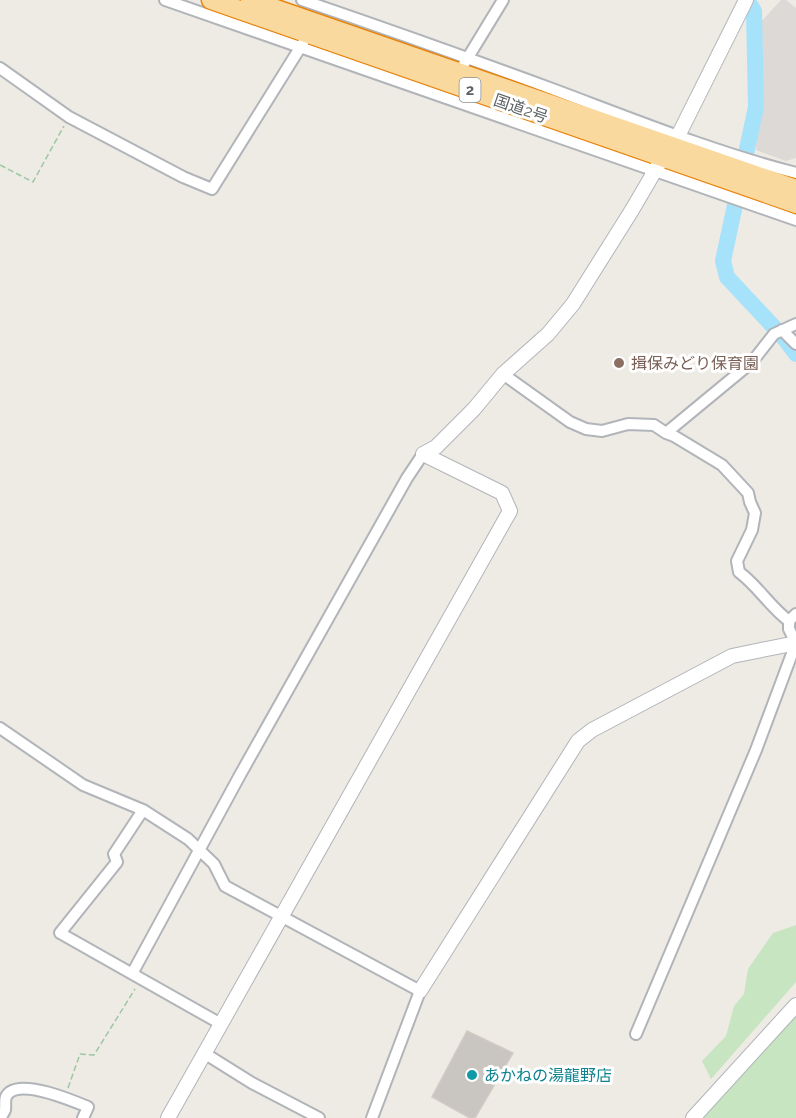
<svg xmlns="http://www.w3.org/2000/svg" width="796" height="1118" font-family="Raleway,'Noto Sans JP',sans-serif">
  <rect width="100%" height="100%" fill="#eeeae4"/>
  <path fill="#ddd9d6" d="M781 0H786L796 8V158L786 161 756 150 762 64 758 25Z"/>
  <path fill="#c7e5c1" d="M796 925V982L711 1079 702 1061 726 1036 734 1006 744 994 748 969 773 933Z
    M796 1015V1118H702Z"/>
  <g fill="none" stroke-linecap="round" stroke-linejoin="round">
    <path stroke="#a6e3fb" stroke-width="16" d="M747 0 754 11 756 107 723 261 727 277 784 338 796 354"/>
  </g>
  <path fill="#c9c5c0" stroke="#d2cbc3" stroke-width="1.5" d="M467 1031 513 1053 475 1118H470L432 1097Z"/>
  <g fill="none" stroke-linecap="round" stroke-linejoin="round">
    <defs>
      <path id="minor" d="M165 0 796 220
        M302 0C387 29 471 59 555 90 635 120 714 152 796 173
        M464 64 503 0
        M0 68 69 117 183 177 212 189 303 43
        M782 330 796 344
        M503 374 570 422 586 429 602 431 628 424 654 425 666 433 674 436 722 465 748 493 750 502 755 513 752 530 737 561 739 572C758 586 770 607 789 621
        M666 433 752 362 774 334 796 324
        M0 728 83 785 143 810 188 839 214 864 225 886 420 991 372 1118
        M143 810 114 854 117 862 60 933 221 1024
        M133 972 240 775 407 478 423 454
        M636 1034 756 750 796 643 789 629V621L796 614
        M204 1053 252 1083 319 1118
        M0 1118C2 1115 4 1113 5 1110 6 1103 3 1097 10 1092 26 1081 71 1100 88 1107L83 1118"/>
      <path id="tertiary" d="M423 454 436 447 474 409 503 374 548 334 573 304 632 210 663 157 678 136 746 0
        M420 991 578 741 592 730 732 656 796 643
        M168 1118 510 511 502 493 423 454
        M693 1118 796 1005"/>
      <path id="trunk" d="M211 0 796 204
        M250 0 796 189"/>
    </defs>
    <use href="#minor" stroke="#b1b5b9" stroke-width="14"/>
    <use href="#tertiary" stroke="#b1b5b9" stroke-width="16"/>
    <use href="#trunk" stroke="#e98209" stroke-width="21"/>
    <path stroke="#9cc8a2" stroke-width="1.5" stroke-dasharray="6 3" stroke-linecap="butt" d="M0 165 33 182 64 126
      M68 1088 80 1054 94 1055 135 989"/>
    <use href="#minor" stroke="#fff" stroke-width="10"/>
    <use href="#tertiary" stroke="#fff" stroke-width="14"/>
    <use href="#trunk" stroke="#fad99e" stroke-width="18"/>
  </g>
  <circle fill="#8d6e63" stroke="#fff" stroke-width="2" cx="619" cy="363" r="6"/>
  <circle fill="#0f9aa8" stroke="#fff" stroke-width="2" cx="472" cy="1075" r="6"/>
  <g text-anchor="middle" stroke-width="6" stroke-linejoin="round" paint-order="stroke">
    <rect fill="#fff" stroke="#8d9092" stroke-width="1.5" x="459.5" y="78" width="21" height="24" rx="4.5"/>
    <g font-size="15" font-weight="bold" fill="#5c6164">
      <text x="470" y="95">2</text>
    </g>
    <g font-size="16" fill="#5c6164" stroke="#fff">
      <text transform="translate(521 108) rotate(19)" y="6">国道2号</text>
    </g>
    <g font-size="16" fill="#785e54" stroke="#fff" text-anchor="start">
      <text x="631" y="369">揖保みどり保育園</text>
    </g>
    <g font-size="16" fill="#0d838f" stroke="#fff" text-anchor="start">
      <text x="484" y="1081">あかねの湯龍野店</text>
    </g>
  </g>
</svg>
